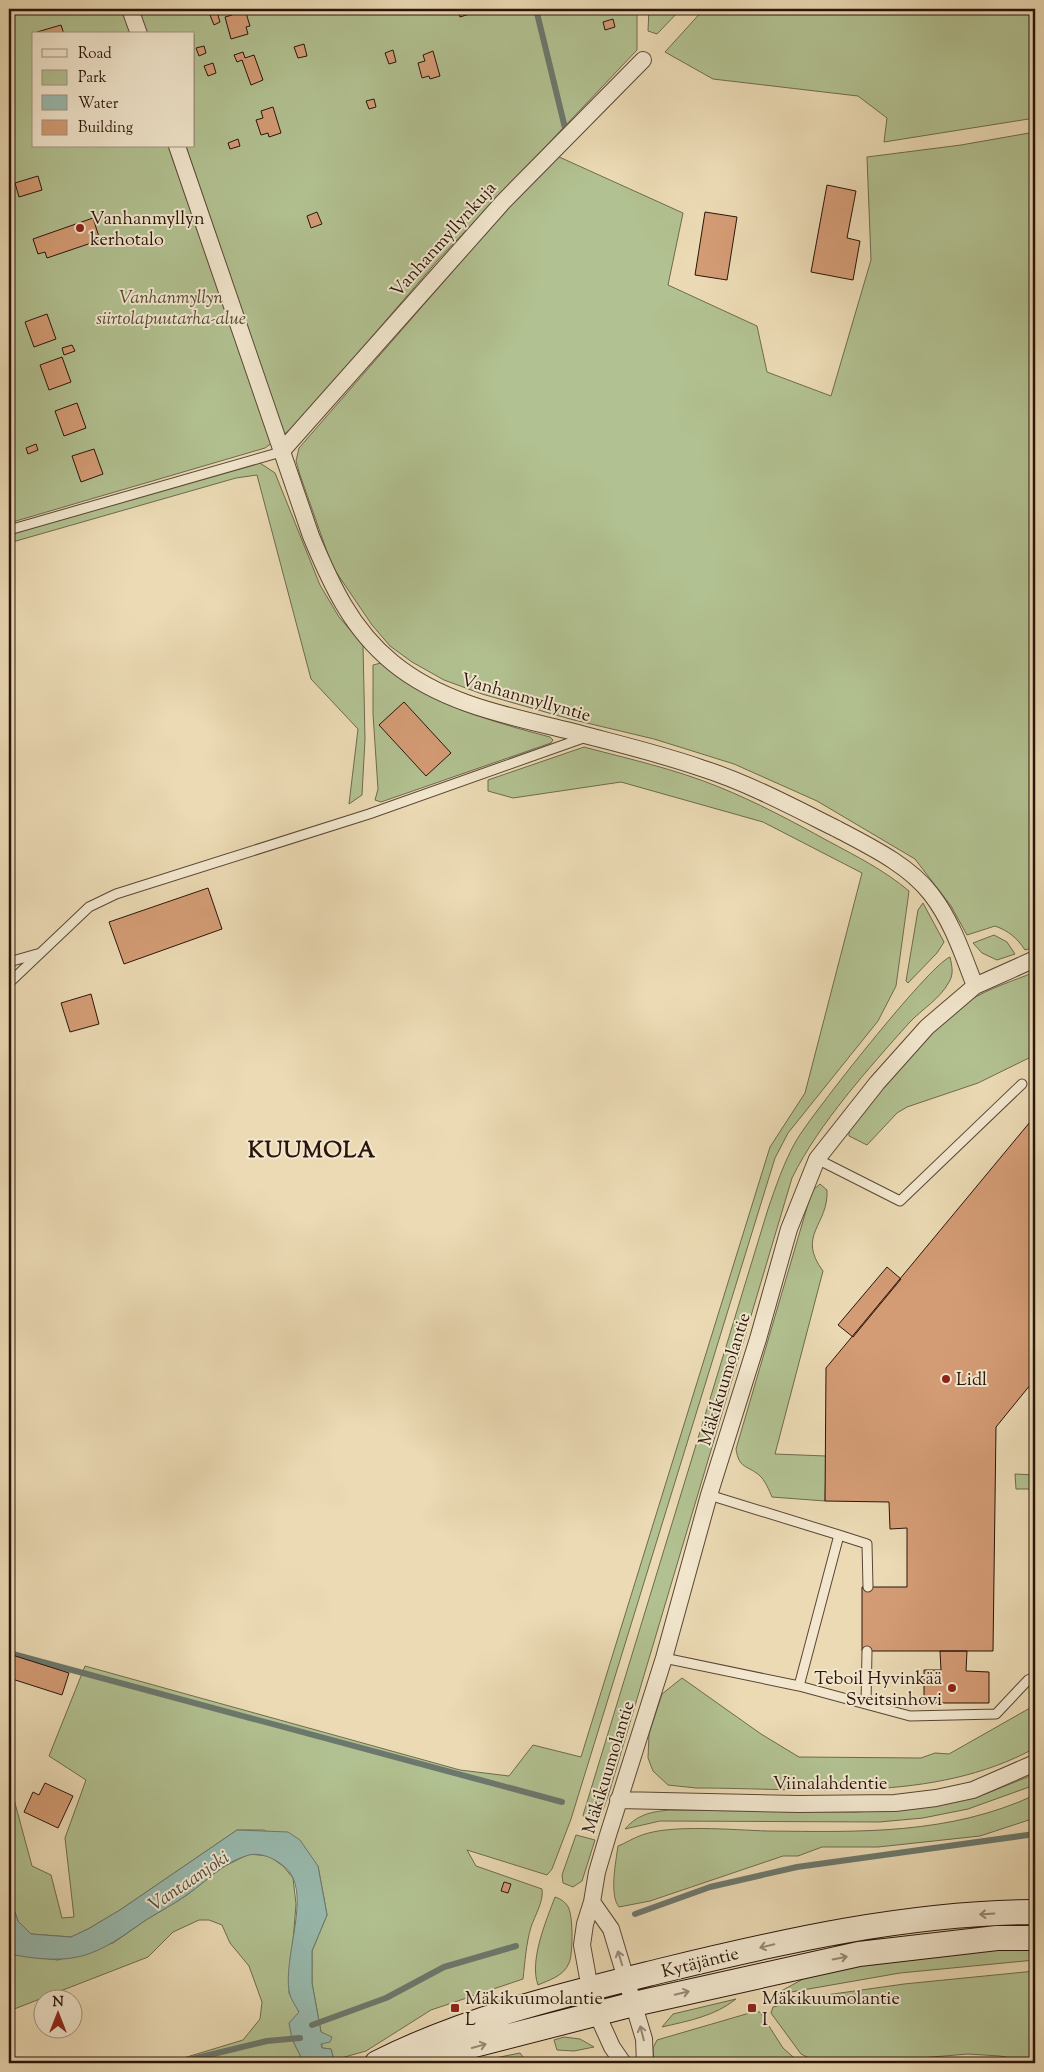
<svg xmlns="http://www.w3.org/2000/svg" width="1044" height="2072" font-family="'Sorts Mill Goudy',serif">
  <rect width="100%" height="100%" fill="#ebdab4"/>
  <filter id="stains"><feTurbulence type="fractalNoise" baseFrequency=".004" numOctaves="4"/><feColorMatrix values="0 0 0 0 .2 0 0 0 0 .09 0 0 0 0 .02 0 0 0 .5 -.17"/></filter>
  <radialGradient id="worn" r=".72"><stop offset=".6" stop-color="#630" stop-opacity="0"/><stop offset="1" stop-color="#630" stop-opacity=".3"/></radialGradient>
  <path fill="#b2c191" stroke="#6e6a4e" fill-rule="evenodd" d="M9 9H637V50L438 260 294 427 265 448 9 523ZM34 34H194V146H34Z
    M649 9H681L657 34 648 31Z
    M704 9H1035V118L884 142 887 118 858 96 713 79 665 52Z
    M1035 132V947L1025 950C1017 938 1009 931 995 926L967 935 951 906 915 859 817 801 734 764 654 739 570 719 482 694 444 680 412 662 390 646 372 625 332 566 300 475 296 461 299 448 507 209 557 156 683 213 668 285 757 326 767 372 831 396 871 260 867 157 961 145Z
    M260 463 275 473 320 585 339 617 363 645 365 739 362 795 349 804 358 729 311 679 257 475 236 478 9 543V535L237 468Z
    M381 663C430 704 489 721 550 737L553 740 551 743 381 802 375 800 378 789 373 714V665Z
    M584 747C629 759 675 769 719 787 756 802 792 821 828 841 856 856 884 870 909 891L896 986 878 1021 788 1133 775 1158 571 1819 552 1869 547 1875 467 1850 476 1866 542 1889C544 1901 535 1915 531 1927 526 1944 525 1962 523 1979L431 2010 366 2051 334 2060 331 2049 322 2048 321 2032 312 1983V1951L327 1915 318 1866 264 1830H237L120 1910 88 1929 71 1937 31 1934 18 1921 9 1896V1781L32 1866 51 1875 62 1918 74 1917 65 1838 86 1780 49 1756 85 1666 460 1770 509 1776 533 1745 581 1757 770 1147 805 1093 862 873 763 822 621 782 513 798 488 791V780Z
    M923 903 944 942 937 953 908 983 906 981 918 910Z
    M994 935 1007 942 1015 954 997 960 982 953 973 943Z
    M950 957C952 966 954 974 949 982 940 999 922 1009 909 1023 869 1068 819 1123 792 1178L609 1793 599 1821 583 1816 584 1812 768 1209C776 1186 784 1162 796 1141 811 1115 929 965 950 957Z
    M1035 972V1055L978 1083 907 1107 897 1113 867 1145 849 1136V1130C885 1086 921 1034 969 1001 989 988 1013 981 1035 972Z
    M820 1184 827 1190C829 1225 796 1235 823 1271L775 1454 826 1456 825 1501 772 1497C769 1490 765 1480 759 1475 747 1465 739 1469 736 1449L808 1204 813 1190Z
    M1015 1474 1035 1475V1489H1016Z
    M682 1678 761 1734 799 1757 921 1758 935 1753 949 1754 1030 1708V1693L1035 1689V1748C933 1804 809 1788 696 1788L668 1785 653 1771 648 1758 649 1734 662 1694Z
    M1035 1774V1784L1032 1786 968 1809 923 1818 879 1822 660 1821 625 1829C638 1814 651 1812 669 1810L854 1812 901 1810 946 1804 985 1794Z
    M1035 1795V1818L980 1836 878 1847H822L798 1856H783L650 1901 619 1907C609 1895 616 1861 618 1846 626 1843 633 1838 642 1835 672 1824 733 1830 767 1831 860 1832 949 1835 1035 1795Z
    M576 1835 595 1840 582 1881 573 1887 563 1883 562 1875Z
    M249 1854 269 1856 283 1866 293 1878 296 1904 289 1993 299 2012 292 2039 304 2063H167L243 2040 260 2019 262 2002 249 1966 230 1943 222 1925 209 1920H199L173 1932 148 1957 9 2011V1954L58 1960 113 1943 146 1920 187 1895 221 1868Z
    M555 1897C561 1899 567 1903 569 1909 573 1918 573 1955 569 1963 564 1976 549 1980 538 1985 529 1961 546 1921 555 1897Z
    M998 1949H1035V1960L900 1973 774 1995 803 1979 833 1968Z
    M1035 1971V2063L1000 2056 968 2054 860 2063H819L801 2054 771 2013 773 2007 812 1997 904 1984Z
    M736 1999C715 2016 688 2021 662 2027L673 2014Z
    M753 2012H760L783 2048 800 2063H654L653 2048 657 2040Z
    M564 2037 580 2039 594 2047 574 2051 557 2050 554 2040Z
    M520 2053 528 2063H470Z"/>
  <path fill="#98baaf" stroke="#6c786d" d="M237 1830 288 1832 300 1840 318 1866 327 1915 312 1951V1983L321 2032 332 2037 330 2042 321 2044 322 2048 331 2049 334 2060 323 2063H304L292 2039 289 2023 299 2012C295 2005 290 1998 289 1991 284 1958 306 1906 293 1878 287 1864 264 1851 249 1855 225 1861 207 1881 188 1894 175 1904 160 1911 146 1920 128 1932 112 1945 91 1953 65 1963 36 1959 9 1954V1896L18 1921 31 1934 71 1937 88 1929 120 1910Z"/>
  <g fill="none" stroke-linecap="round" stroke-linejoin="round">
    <path stroke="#6c786d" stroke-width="6" d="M536 9 565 128
      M9 1653 562 1802
      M635 1914 710 1887 797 1867 1035 1834
      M312 2025 386 1998 444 1967 516 1946
      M176 2063 267 2041 300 2038"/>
  </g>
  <path fill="#d49c75" stroke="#2a140b" d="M236 9H242L243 14 246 13 250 26 246 27 248 34 231 39 225 17 232 15 230 11Z
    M457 9H475L476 12 460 17Z
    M217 12 220 22 214 25 210 15Z
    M613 19 615 27 605 30 603 22Z
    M61 25 64 34H38L37 32Z
    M304 44 307 56 298 58 294 47Z
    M204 46 206 53 199 56 196 48Z
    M393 50 396 62 389 64 385 53Z
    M433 51 440 76 430 79 429 76 422 78 418 63 425 61 423 55Z
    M243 52 245 58 254 55 263 80 251 85 242 60 237 62 234 55Z
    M213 63 216 73 208 76 204 66Z
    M374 99 376 107 369 109 366 101Z
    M273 107 281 133 269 137 268 133 261 135 256 120 263 118 261 111Z
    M238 139 240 146 230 149 228 143Z
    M38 176 42 190 19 197 15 183Z
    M827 185 856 191 847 238 860 241 853 280 811 272Z
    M317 212 322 224 311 228 307 216Z
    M705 212 737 217 727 280 695 275Z
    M93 218 100 240 47 258 45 252 38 254 33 239Z
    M47 314 56 339 34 347 25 322Z
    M72 345 75 351 64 355 62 348Z
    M62 357 71 382 49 390 40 365Z
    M77 403 86 428 64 436 55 411Z
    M36 444 38 450 28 454 26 448Z
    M94 449 103 474 81 482 72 456Z
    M404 702 451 753 426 776 379 725Z
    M208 888 222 929 124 964 109 922Z
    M91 994 99 1024 70 1032 61 1003Z
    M1035 1116V1379L996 1427 993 1651H862V1587H907V1528L890 1529 889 1502 825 1501 826 1368Z
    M887 1267 901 1279 853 1337 838 1325Z
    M940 1651H967L966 1671 989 1672V1703H924V1670H941Z
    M9 1654 69 1673 62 1695 9 1678Z
    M45 1783 73 1796 58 1828 24 1812 33 1792 39 1795Z
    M504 1882 511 1884 508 1893 501 1891Z"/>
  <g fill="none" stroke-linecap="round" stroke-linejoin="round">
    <defs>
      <path id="lane" d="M9 530 281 452
        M9 962 37 954
        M9 983 89 907 116 894 369 814 586 737
        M817 1159 900 1201 1022 1084
        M709 1495 839 1535 799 1686
        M839 1535 867 1544 868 1587
        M664 1658 799 1686 910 1716 996 1714 1028 1680 1035 1677
        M866 1704 867 1651"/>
      <path id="street" d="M130 9 139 34
        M177 146 311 536C331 584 351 629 393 663 443 704 509 716 570 731 614 743 658 753 701 768 748 783 793 807 837 829 869 846 909 865 931 894 952 921 963 955 975 986
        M281 452 503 202 643 60
        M618 1800 798 1804 895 1803 936 1798 973 1790 1035 1763
        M592 1902 611 1929 644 2039 645 2063
        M623 2063 612 2047 597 2014 590 1989 582 1945 585 1924 592 1902 597 1872 608 1835 664 1658 709 1495 758 1339 789 1229 817 1159 877 1083 927 1027 975 986 1035 959"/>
      <path id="secondary" d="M377 2063C466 2018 563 1995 660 1971 783 1941 907 1913 1035 1912
        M404 2063 634 2004 859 1954 997 1938H1035"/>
    </defs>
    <use href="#lane" stroke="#5a4635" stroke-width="11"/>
    <use href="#street" stroke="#5a4635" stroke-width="18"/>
    <use href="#secondary" stroke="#2a140b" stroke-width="26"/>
    <use href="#lane" stroke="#f2e7ce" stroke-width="9"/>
    <use href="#street" stroke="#f2e7ce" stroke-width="16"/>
    <use href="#secondary" stroke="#f2e7ce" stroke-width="24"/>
  </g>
  <defs><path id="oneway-shaft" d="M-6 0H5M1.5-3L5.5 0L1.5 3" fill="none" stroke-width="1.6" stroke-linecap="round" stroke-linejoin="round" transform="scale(1.25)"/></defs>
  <g stroke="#988876">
    <use href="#oneway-shaft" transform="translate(987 1914) rotate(176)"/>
    <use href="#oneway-shaft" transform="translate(767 1946) rotate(167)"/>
    <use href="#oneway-shaft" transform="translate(620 1958) rotate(-107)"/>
    <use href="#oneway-shaft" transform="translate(840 1958) rotate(-12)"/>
    <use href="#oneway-shaft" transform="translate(682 1993) rotate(-13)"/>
    <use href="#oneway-shaft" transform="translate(642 2033) rotate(-104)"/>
    <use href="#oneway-shaft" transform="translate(479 2046) rotate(-15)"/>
  </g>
  <g fill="#8f2418" stroke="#f2e7ce" stroke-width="2">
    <circle cx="80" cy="228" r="5"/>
    <circle cx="946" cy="1379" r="5"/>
    <circle cx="952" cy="1688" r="5"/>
    <rect x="450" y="2003" width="10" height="10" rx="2.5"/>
    <rect x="747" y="2003" width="10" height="10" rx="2.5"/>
  </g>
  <g text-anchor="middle" stroke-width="4" stroke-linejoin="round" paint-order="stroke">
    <g font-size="18" fill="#2a140b" stroke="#f2e7ce" text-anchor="start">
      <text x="90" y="224">Vanhanmyllyn<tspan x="90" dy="21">kerhotalo</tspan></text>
      <text x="956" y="1385">Lidl</text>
      <text x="942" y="1684" text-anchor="end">Teboil Hyvinkää<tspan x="942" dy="21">Sveitsinhovi</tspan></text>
      <text x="465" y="2004">Mäkikuumolantie<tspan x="465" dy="21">L</tspan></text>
      <text x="762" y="2004">Mäkikuumolantie<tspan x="762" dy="21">I</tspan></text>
    </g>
    <g font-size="18" fill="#2a140b" stroke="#f2e7ce">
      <text transform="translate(443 239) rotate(-48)" y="6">Vanhanmyllynkuja</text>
      <text transform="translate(526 697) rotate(16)" y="6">Vanhanmyllyntie</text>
      <text transform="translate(724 1379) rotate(-73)" y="6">Mäkikuumolantie</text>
      <text transform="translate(608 1767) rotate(-73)" y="6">Mäkikuumolantie</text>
      <text x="830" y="1789">Viinalahdentie</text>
      <text transform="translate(700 1962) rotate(-14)" y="6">Kytäjäntie</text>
    </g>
    <g font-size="18" font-style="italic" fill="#534833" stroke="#f2e7ce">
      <text x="171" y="303">Vanhanmyllyn<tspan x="171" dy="21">siirtolapuutarha-alue</tspan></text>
    </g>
    <g font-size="19" font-style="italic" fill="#504e44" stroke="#f2e7ce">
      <text transform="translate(188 1880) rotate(-34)" y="7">Vantaanjoki</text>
    </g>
    <g font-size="22" font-weight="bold" letter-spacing="1" fill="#2a140b" stroke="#f2e7ce">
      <text x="312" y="1157">KUUMOLA</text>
    </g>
  </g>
  <rect width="1044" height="2072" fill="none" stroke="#ebdab4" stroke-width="30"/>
  <rect x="10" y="10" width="1024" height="2052" fill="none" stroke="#2a140b" stroke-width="2.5"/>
  <rect x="15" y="15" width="1014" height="2042" fill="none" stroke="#2a140b"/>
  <rect x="32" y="32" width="162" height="115" fill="#f2e7ce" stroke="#a29380"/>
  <rect x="42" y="49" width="25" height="8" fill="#f2e7ce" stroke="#a29380"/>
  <text x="78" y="58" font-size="15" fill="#2a140b">Road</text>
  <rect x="42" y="70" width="25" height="15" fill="#b2c191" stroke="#a29380"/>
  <text x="78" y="82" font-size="15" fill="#2a140b">Park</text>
  <rect x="42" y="95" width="25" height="15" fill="#98baaf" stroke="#a29380"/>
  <text x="78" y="108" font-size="15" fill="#2a140b">Water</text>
  <rect x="42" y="120" width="25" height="15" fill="#d49c75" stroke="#a29380"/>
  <text x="78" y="132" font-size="15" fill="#2a140b">Building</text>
  <g transform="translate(58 2014)"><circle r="24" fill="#f2e7ce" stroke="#a29380"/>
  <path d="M0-4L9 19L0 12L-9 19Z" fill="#8f2418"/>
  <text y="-8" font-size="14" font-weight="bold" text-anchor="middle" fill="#2a140b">N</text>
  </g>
  <rect width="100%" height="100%" filter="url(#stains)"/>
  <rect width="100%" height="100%" fill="url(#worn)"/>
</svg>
